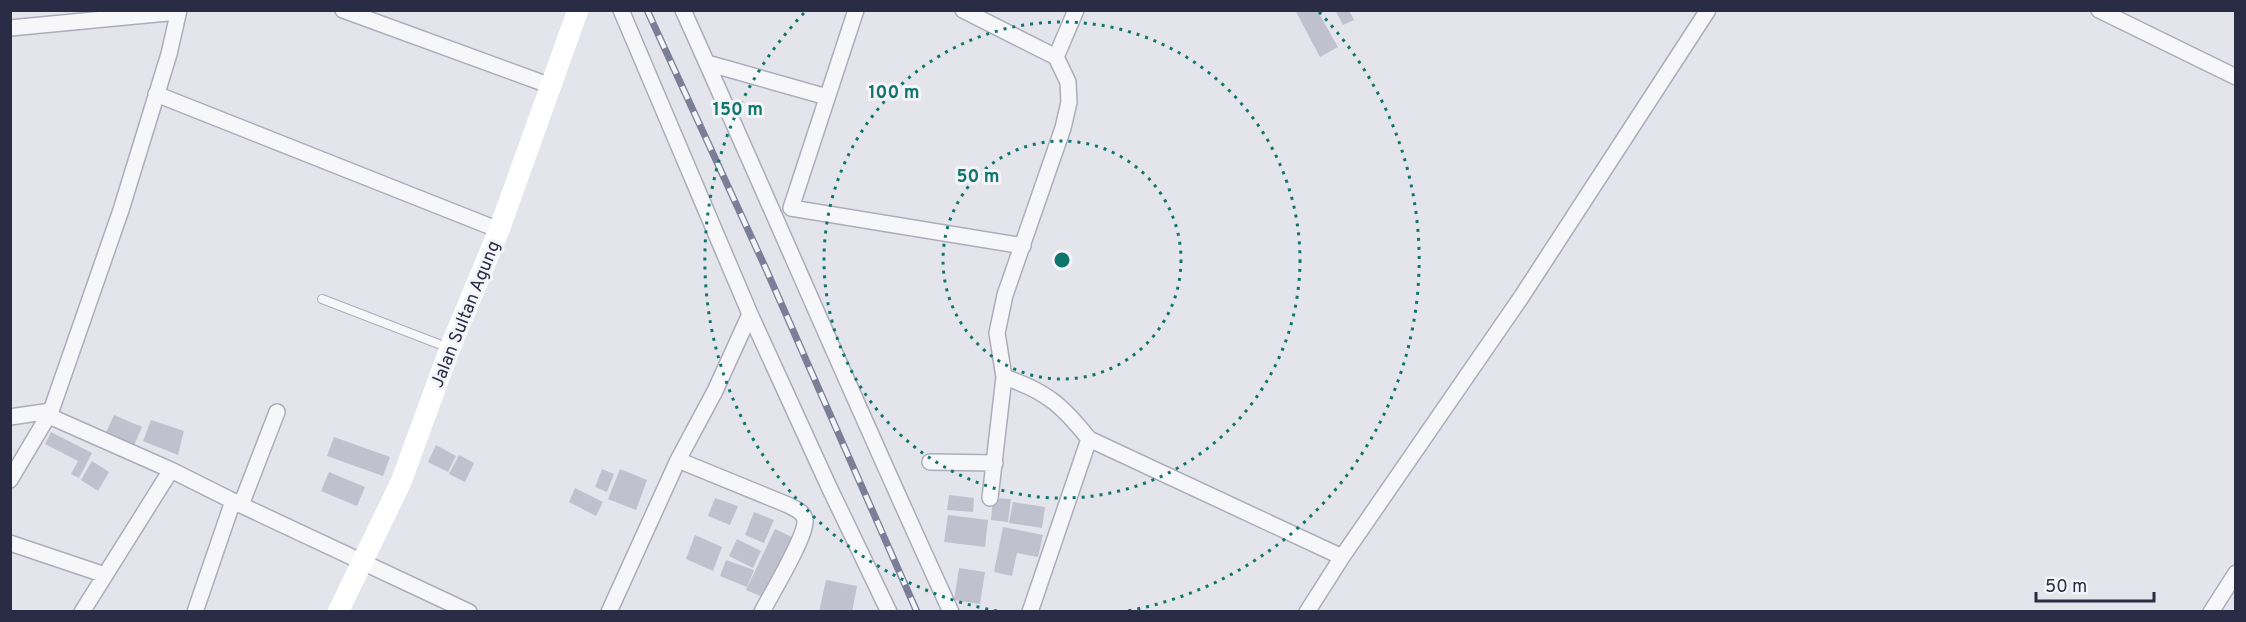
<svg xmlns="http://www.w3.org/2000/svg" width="2246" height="622" font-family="Overpass,sans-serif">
  <rect width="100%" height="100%" fill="#e3e4ec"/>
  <path fill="#c0c1cf" d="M1295 10H1317L1338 47 1320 57Z
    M1335 10H1349L1354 20 1343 25Z
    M114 415 142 427 132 450 104 437Z
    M151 420 184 431 178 455 143 441Z
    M51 432 92 453 79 478 71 474 78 461 45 444Z
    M334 437 390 457 383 476 327 456Z
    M436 445 456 456 448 472 428 462Z
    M459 455 474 463 465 482 449 474Z
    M92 461 109 472 98 491 81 480Z
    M602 469 614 474 607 492 595 487Z
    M620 469 647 480 636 510 608 499Z
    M329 472 365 487 357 506 321 491Z
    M575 488 603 502 596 516 569 502Z
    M949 495 974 498 973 512 947 510Z
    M715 498 738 506 730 525 708 516Z
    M993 498 1011 499 1008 522 991 520Z
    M1013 502 1045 507 1042 528 1009 523Z
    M754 512 774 520 764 543 745 535Z
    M948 515 988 520 985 547 944 542Z
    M1003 527 1043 535 1038 557 1017 553 1012 576 994 572Z
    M775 529 794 538 765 598 746 590Z
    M695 535 722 547 713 571 686 559Z
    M737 539 761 551 753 568 729 556Z
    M726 560 754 570 747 587 720 576Z
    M959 568 985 572 980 604 954 600Z
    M826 580 857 586 852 612H819Z"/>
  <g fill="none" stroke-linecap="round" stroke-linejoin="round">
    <defs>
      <path id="lane" d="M322 299 449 348"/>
      <path id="street" d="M343 10 551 86
        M621 10 750 314 829 487 889 612
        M683 10C773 210 859 412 951 612
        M856 10 791 208 1023 246
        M963 10 1056 57 1068 82 1069 102 1063 128 1005 295 997 333 1004 377C1046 391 1062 405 1089 439L1342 557
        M2099 10 2236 77
        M10 28 178 12
        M1056 57 1076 10
        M707 63 827 97
        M156 94 499 230
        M49 416 171 470 241 505 469 612
        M10 417 51 411
        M678 460 788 505C795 509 805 512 805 521 806 537 771 594 762 612
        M930 462 995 463
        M10 480 51 411 121 210 169 54 179 10
        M990 498 1004 377
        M241 505 277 412
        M10 543 105 575
        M82 612 171 470
        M195 612 233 501
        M609 612 678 460 715 391 750 314
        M1030 612 1089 439
        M1307 612 1342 557 1522 296 1708 10
        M2211 612 2236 573"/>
    </defs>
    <use href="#lane" stroke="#acadba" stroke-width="10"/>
    <use href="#street" stroke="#acadba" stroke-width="18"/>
    <use href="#lane" stroke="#f7f7fa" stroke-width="8"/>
    <use href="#street" stroke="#f7f7fa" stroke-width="15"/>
    <path stroke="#fff" stroke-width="21" d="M338 612 401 482 450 348 499 230 578 10"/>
    <defs>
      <path id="rail" d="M647 10 766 269 917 612"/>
    </defs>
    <use href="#rail" stroke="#7c7e97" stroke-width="7"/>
    <use href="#rail" stroke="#f4f4f9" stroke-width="4.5" stroke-dasharray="14" stroke-linecap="butt"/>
  </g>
  <g fill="none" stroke="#0f766e" stroke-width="3" stroke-dasharray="3 6">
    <circle cx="1062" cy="260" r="119"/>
    <circle cx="1062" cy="260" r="238"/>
    <path d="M997 611A357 357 0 0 1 805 12M1319 12A357 357 0 0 1 1127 611"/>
  </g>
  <g text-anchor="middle" stroke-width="6" stroke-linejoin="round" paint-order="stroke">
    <g font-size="18" fill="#2a2c46" stroke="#f4f4f9">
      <text transform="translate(465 314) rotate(-68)" y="6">Jalan Sultan Agung</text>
    </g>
  </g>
  <circle cx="1062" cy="260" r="9" fill="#0f766e" stroke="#f4f4f9" stroke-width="3"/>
  <g font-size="18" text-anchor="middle" font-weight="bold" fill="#0f766e" stroke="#f4f4f9" stroke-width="6" stroke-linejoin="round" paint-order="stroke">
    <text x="894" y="98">100 m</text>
    <text x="738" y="115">150 m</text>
    <text x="978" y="182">50 m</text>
  </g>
  <rect width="2246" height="622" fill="none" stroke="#2a2c46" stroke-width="24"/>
  <path d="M2036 592v9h118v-9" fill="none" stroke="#2a2c46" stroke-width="3"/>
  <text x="2045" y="592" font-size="18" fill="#2a2c46" stroke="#f4f4f9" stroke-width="4.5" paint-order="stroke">50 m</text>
</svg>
